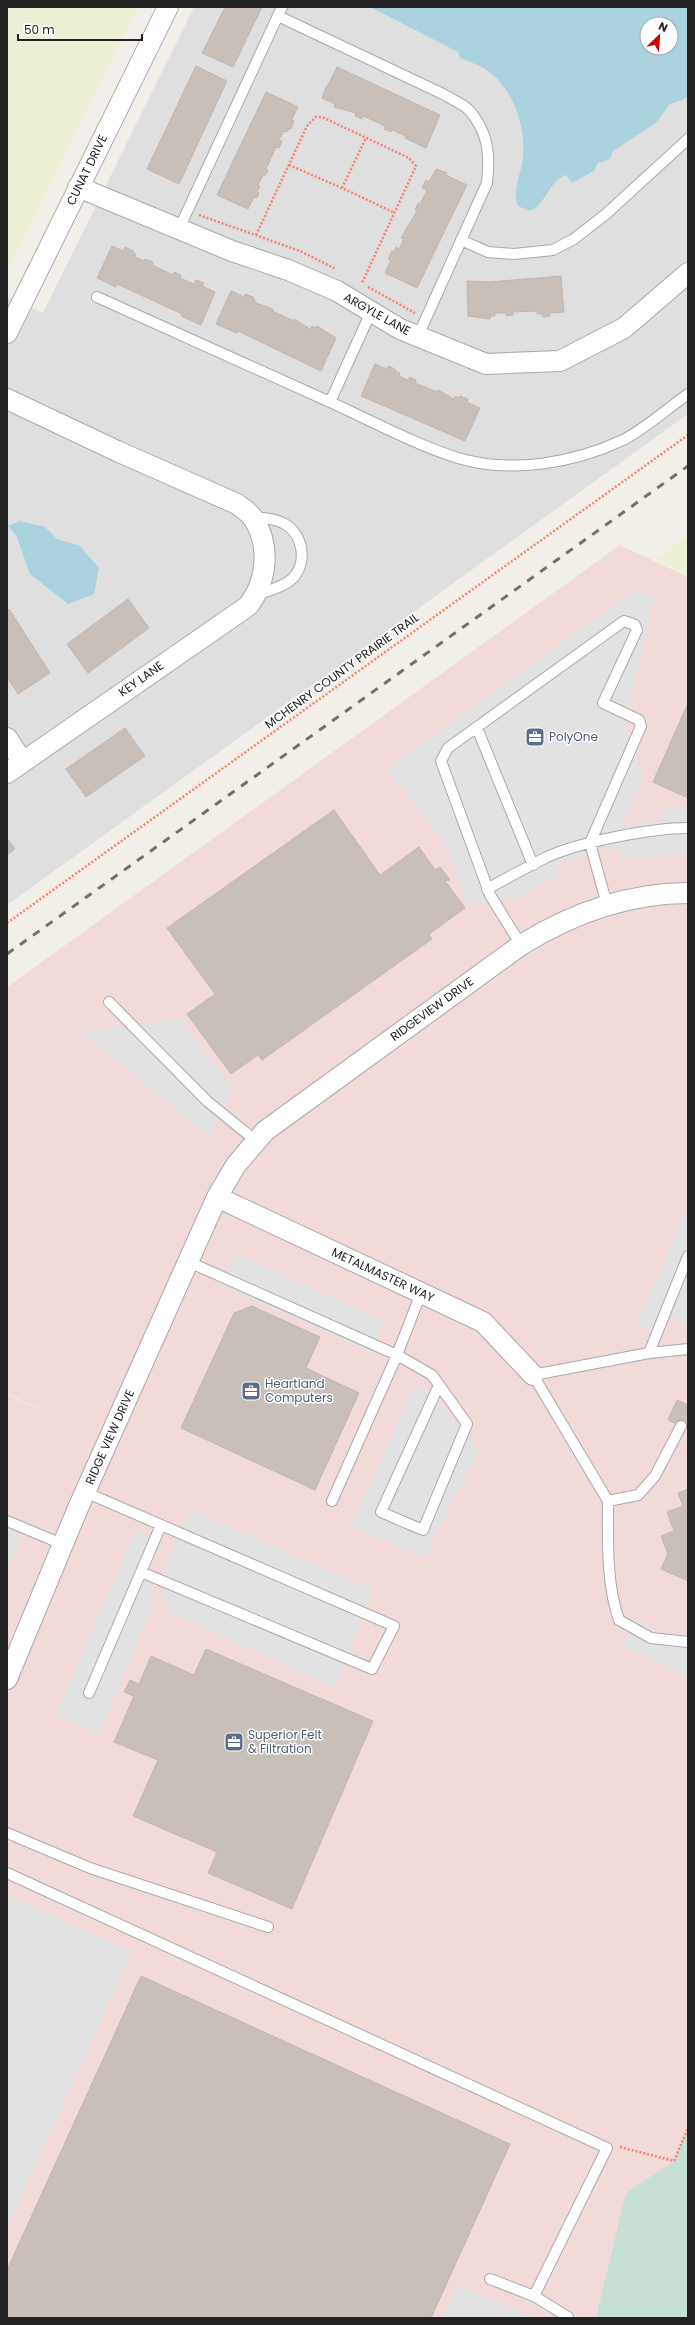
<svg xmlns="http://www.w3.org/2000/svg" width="695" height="2325" font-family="Poppins,sans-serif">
  <rect width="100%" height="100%" fill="#f2efe9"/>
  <path fill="#e0dfdf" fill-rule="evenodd" d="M194 7H688V414L7 905V297L43 313ZM647 24H671V48H647Z"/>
  <path fill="#f2dad9" d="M620 545 688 577V2318H7V1395L85 1429 7 1394V987Z"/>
  <path fill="#eef0d5" d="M7 7H138L7 271Z
    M688 536V574L656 560Z"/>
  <path fill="#c6e0d4" d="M688 2128V2318H596L626 2193 674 2161Z"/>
  <path fill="#e2e2e2" d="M635 590 655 598 625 723 643 779 620 828 663 820 662 807 686 808 688 809V854L621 859 619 846 555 864 559 876 514 899 468 905 444 841 387 769Z
    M181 1019 232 1089 209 1136 80 1032Z
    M688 1209V1325L673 1318 645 1328 637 1323Z
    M237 1254 384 1321 371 1352 222 1285Z
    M415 1386 429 1391 479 1450 424 1558 351 1526Z
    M191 1510 373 1590 335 1687 165 1610 163 1573Z
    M7 1529 22 1536 7 1570Z
    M135 1532 147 1535 153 1607 98 1734 56 1715Z
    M634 1619 688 1648V1677L623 1646Z
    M7 1895 132 1952 7 2228Z
    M457 2285 534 2318H442Z"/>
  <path fill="#aad3df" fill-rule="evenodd" d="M370 7H688V97L669 105 656 123 613 151 610 159 598 163 594 171 572 183 566 175C548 181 547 205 529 211L518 206C512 190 521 174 523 158 526 128 514 89 488 71 480 65 469 62 460 58L458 52ZM647 24H671V48H647Z
    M20 521 45 527 57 539 80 546 99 568 94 594 68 604 30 574 16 535 8 526Z"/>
  <path fill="#c7bfb8" stroke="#c4b6ab" d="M225 7H262L233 67 202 53Z
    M196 66 227 81 179 184 147 169Z
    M337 67 440 115 426 148 405 138 406 136 392 130 391 132 384 129 385 126 363 116 362 119 355 116 356 113 334 107 335 104 322 98 326 87H327Z
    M266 92 298 107 292 119 294 121 291 129 289 128 287 132 284 131 279 140 282 141 279 148 276 147 266 169 268 170 265 176 263 175 258 185 260 186 257 192 259 193 257 198 254 197 248 209 217 195Z
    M436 169 447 173 446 175 467 185 417 288 385 273 391 260 388 259 392 251 394 252 396 247 399 249 404 239 401 238 417 211 415 210 418 203 420 204 427 190 422 188 426 180 429 182Z
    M112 246 123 251 125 247 133 251 136 255 135 257 144 261 145 259 153 262 152 265 173 275 174 272 181 275 180 278 194 284 196 280 204 283 202 286 215 292 201 325 181 316 182 314 117 284 116 287 97 278Z
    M561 276 564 312 550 313V316L543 317 542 314H537V311L513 312V315L506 316V313H495V316H490V319L468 316 467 281 489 282Z
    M231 291 244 297 245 294 253 297 256 303 273 309 272 311 294 321V319L310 329 312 326 316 328 317 326 336 338 321 371 238 331 237 333 216 324Z
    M375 364 387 369 388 366 395 369V371L400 373 399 376 408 380 410 377 416 380 415 383 437 392 438 390 454 399 455 396 459 398 460 396 468 399 467 402 480 408 465 441 361 396Z
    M128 599 149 628 88 673 67 644Z
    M9 609 50 673 18 694 7 677V611Z
    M688 703V798L653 782Z
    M125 728 145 756 86 797 66 769Z
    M334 810 380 875 419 847 435 870 440 867 450 880 445 881 465 908 429 934 432 939 262 1060 258 1055 231 1074 187 1014 215 994 167 928Z
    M7 838 15 849 7 855Z
    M252 1306 320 1337 306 1368 359 1393 315 1490 181 1428 234 1313Z
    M677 1400 688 1405V1429L668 1420Z
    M688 1489V1581L661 1569 668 1554 661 1536 674 1531 667 1512 683 1506 678 1493Z
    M206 1649 373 1721 292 1909 208 1873 217 1852 133 1816 158 1760 114 1742 134 1696 124 1692 130 1680 139 1684 151 1656 194 1675Z
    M141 1976 510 2144 431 2318H7V2270Z"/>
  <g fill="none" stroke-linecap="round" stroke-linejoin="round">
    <defs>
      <path id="lane" d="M278 16 443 94C451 99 463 104 469 110 489 133 490 155 487 183L418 336
        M179 229 282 7
        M461 240 488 252 514 254 553 250 574 239 606 214 688 139
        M97 297 330 402 371 312
        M330 402C372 421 414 444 458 458 511 474 574 463 623 440 645 429 668 408 688 394
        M253 517C263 518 274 518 283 523 303 533 308 562 293 578 284 587 267 591 256 595
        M477 728 533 865
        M487 889C507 878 527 867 547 857 580 842 651 828 688 828
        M521 945 490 895 441 761 448 748 624 621 635 625 637 630 603 703 639 720 641 726 590 843 607 905
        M109 1002 207 1101 256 1141
        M189 1262 397 1355 421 1293
        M649 1353 688 1256
        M681 1426 655 1476 638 1495 608 1501 533 1375 649 1353 688 1349
        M85 1492 394 1626 372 1669 141 1572 161 1525
        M332 1501 397 1355 432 1375 467 1424 423 1530 381 1512 439 1385
        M608 1501C608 1540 606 1583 619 1620L651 1638 688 1642
        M7 1521 62 1544
        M89 1693 141 1572
        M7 1833 90 1868 268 1927
        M7 1873 607 2148 534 2296
        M490 2279 534 2296 568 2317"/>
      <path id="street" d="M78 187 232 251 288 270 337 291 400 329 486 364 560 361 624 328 688 273
        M7 333 168 7
        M7 399 117 451 237 504C242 508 250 513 253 518 271 545 267 582 248 606L7 773
        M7 738 22 761
        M217 1197 483 1322 533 1375
        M7 1679 78 1508 217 1197 236 1165 265 1131 521 945C573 913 627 893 688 893"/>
    </defs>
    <use href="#lane" stroke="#a9a9a9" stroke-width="12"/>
    <use href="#street" stroke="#a9a9a9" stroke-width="22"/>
    <path stroke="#fa8072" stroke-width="2.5" stroke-dasharray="2 2" stroke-linecap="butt" d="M289 165 342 188 395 213
      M342 188 366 138
      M199 215 300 251 336 269
      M256 235 307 126 316 117H322L409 158 416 166 362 283
      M368 287 415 313
      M7 923 688 435
      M620 2147 674 2161 688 2128"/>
    <use href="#lane" stroke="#fff" stroke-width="10"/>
    <use href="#street" stroke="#fff" stroke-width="20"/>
    <path stroke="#707070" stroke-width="3" stroke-dasharray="8 8" stroke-linecap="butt" d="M7 954 688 466"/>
  </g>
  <defs>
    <symbol id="office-square" viewBox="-11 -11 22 22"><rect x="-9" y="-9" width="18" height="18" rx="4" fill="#5c6f8a" stroke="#fff"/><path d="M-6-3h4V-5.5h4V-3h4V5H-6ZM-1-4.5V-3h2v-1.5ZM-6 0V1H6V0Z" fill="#fff"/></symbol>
  </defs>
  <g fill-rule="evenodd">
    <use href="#office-square" x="524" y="726" width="22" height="22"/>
    <use href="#office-square" x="240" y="1380" width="22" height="22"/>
    <use href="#office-square" x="223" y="1731" width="22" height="22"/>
  </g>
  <g text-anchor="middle" stroke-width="3" stroke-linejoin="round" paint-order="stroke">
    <g font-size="12" fill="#222" stroke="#fff">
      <text transform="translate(87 170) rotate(-64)" y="4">CUNAT DRIVE</text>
      <text transform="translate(377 314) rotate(29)" y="4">ARGYLE LANE</text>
      <text transform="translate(342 671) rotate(-36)" y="4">MCHENRY COUNTY PRAIRIE TRAIL</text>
      <text transform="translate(141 679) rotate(-35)" y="4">KEY LANE</text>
      <text transform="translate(432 1009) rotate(-36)" y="4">RIDGEVIEW DRIVE</text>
      <text transform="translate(383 1275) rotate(25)" y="4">METALMASTER WAY</text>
      <text transform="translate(110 1437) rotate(-66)" y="4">RIDGE VIEW DRIVE</text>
    </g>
    <g font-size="12" fill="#4e5e75" stroke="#fff" text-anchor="start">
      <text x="549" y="741">PolyOne</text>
      <text x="265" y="1388">Heartland<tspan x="265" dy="14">Computers</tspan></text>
      <text x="248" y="1739">Superior Felt<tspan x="248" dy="14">&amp; Filtration</tspan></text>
    </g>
  </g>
  <rect width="695" height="2325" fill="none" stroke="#222222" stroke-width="16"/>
  <g transform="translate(659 36) rotate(25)"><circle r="19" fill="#ffffff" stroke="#a7a7a7"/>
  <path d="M0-3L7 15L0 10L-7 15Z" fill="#d40000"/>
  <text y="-6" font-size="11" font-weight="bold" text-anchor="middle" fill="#222222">N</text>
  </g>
  <path d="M18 34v6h124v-6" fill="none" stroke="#222222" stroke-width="2"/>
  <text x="24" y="34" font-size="12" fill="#222222" stroke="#ffffff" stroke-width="3" paint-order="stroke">50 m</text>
</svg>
